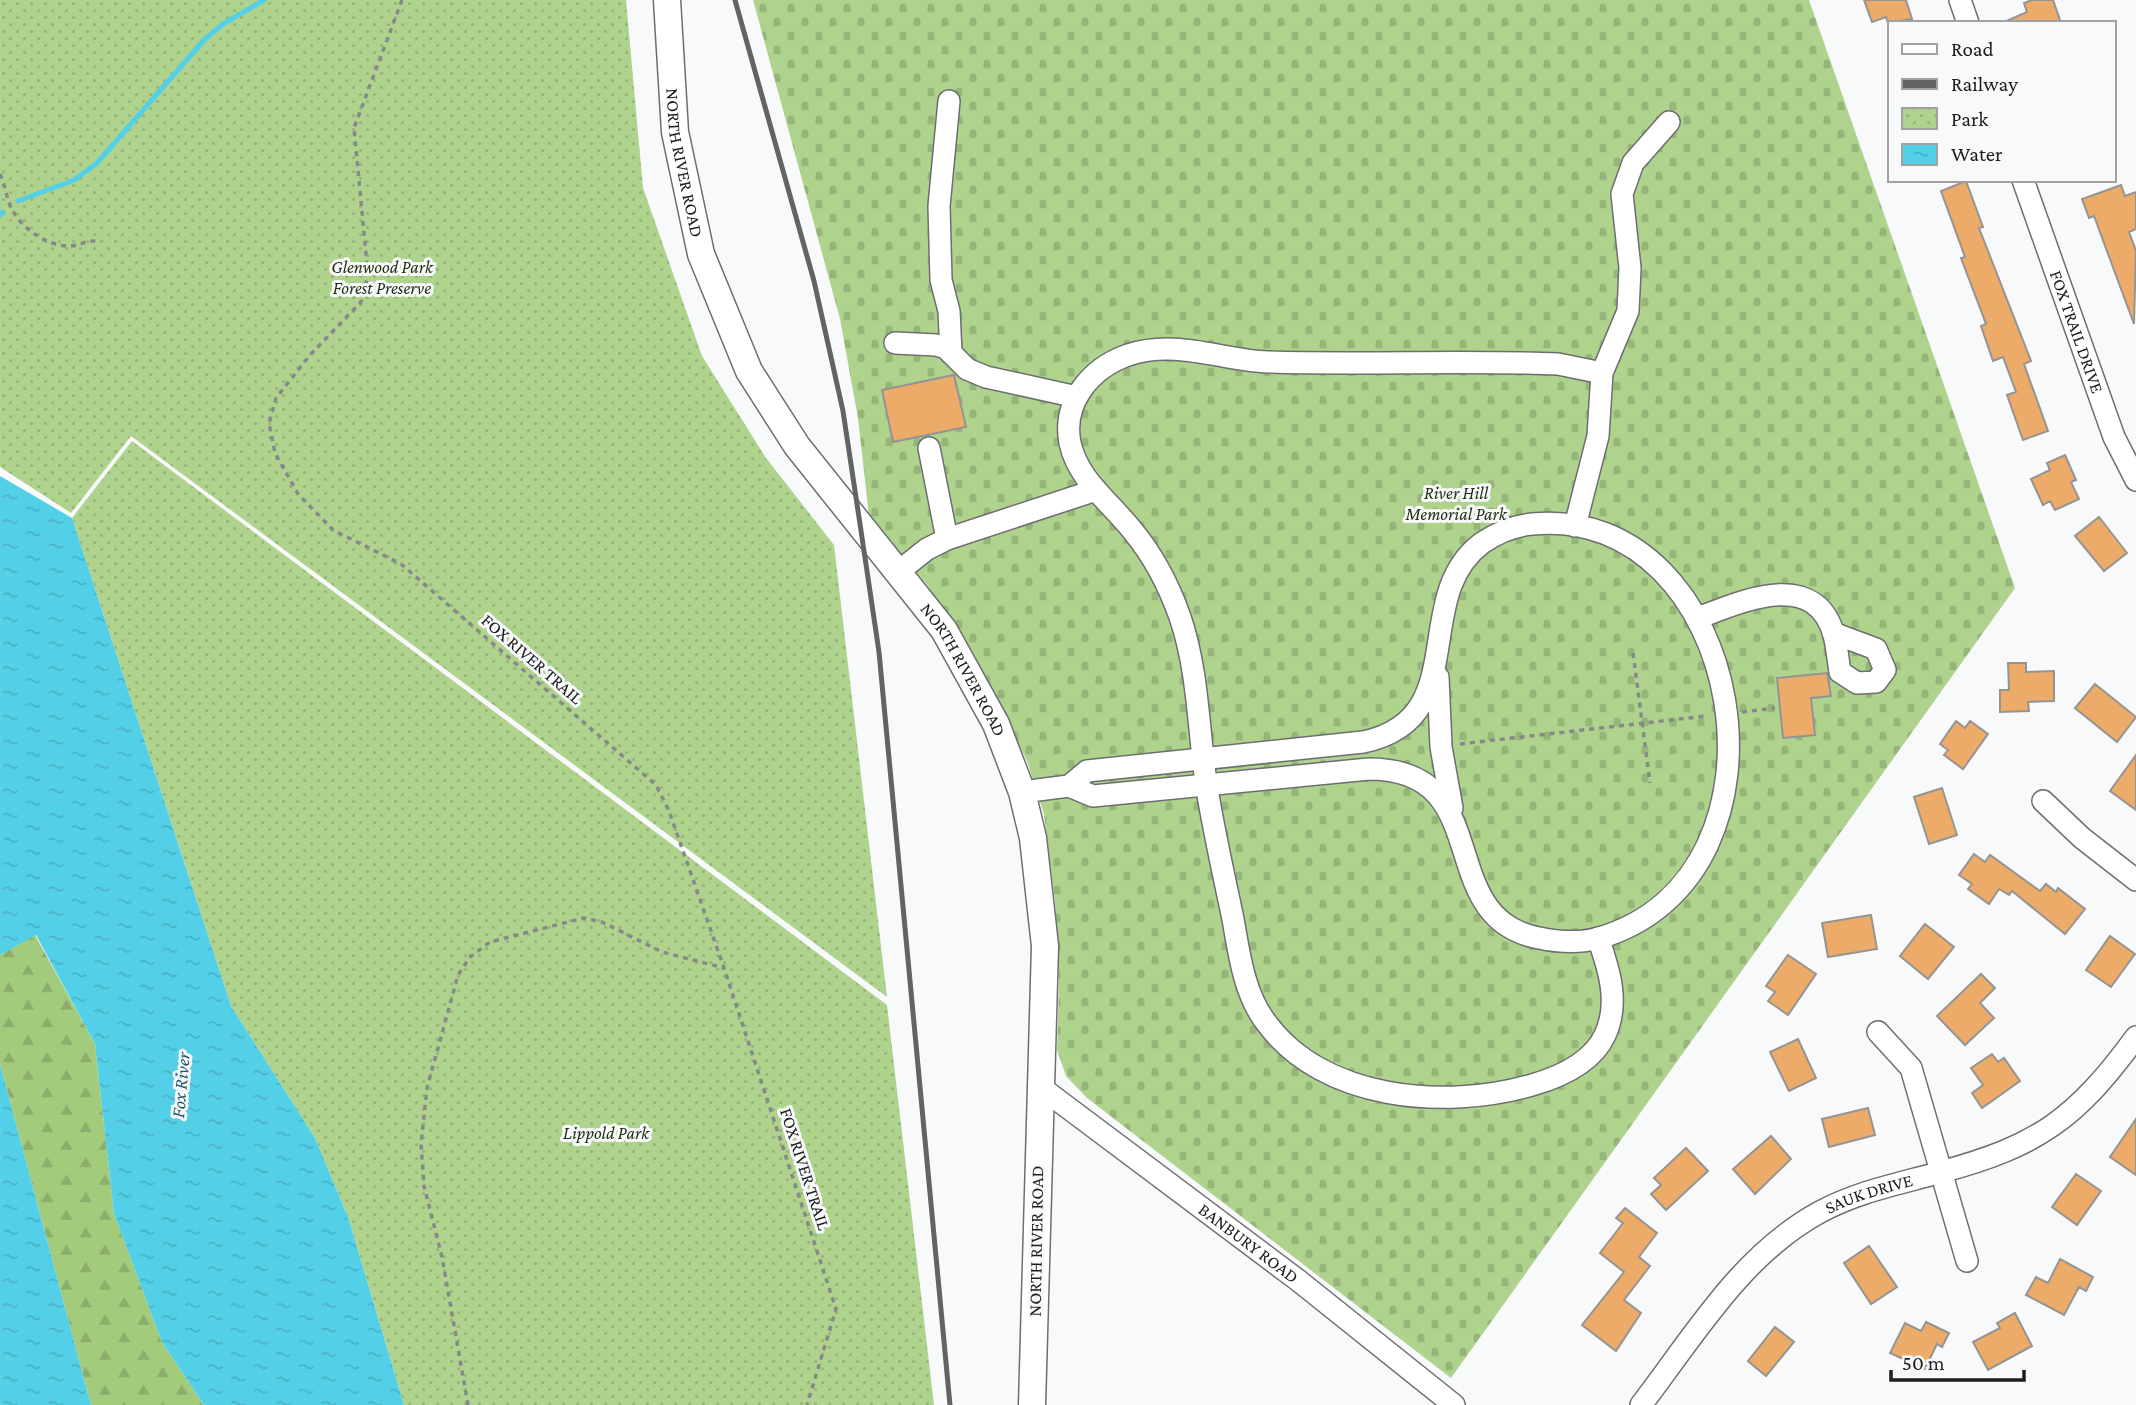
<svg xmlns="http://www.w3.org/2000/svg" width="2136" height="1405" font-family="'Crimson Pro',serif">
  <defs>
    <pattern id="forest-firs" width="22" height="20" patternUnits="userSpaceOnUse" patternTransform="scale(1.75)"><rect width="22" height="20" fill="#a3cb7c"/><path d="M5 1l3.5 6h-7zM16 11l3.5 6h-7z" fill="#8cae6b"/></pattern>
    <pattern id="cemetery-stones" width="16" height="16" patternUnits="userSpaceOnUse" patternTransform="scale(1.75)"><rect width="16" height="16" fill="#afd38c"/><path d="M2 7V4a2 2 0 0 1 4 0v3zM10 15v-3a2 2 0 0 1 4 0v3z" fill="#96b578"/></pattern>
    <pattern id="park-dots" width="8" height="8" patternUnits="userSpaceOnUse" patternTransform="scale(1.75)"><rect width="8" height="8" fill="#afd38c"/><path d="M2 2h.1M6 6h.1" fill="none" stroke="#96b578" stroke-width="1.8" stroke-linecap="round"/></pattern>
    <pattern id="water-ripples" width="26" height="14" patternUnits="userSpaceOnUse" patternTransform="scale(1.75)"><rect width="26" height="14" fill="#53d0e7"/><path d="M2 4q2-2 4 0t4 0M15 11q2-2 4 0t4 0" fill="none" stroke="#48b2c6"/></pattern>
  </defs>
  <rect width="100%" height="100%" fill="#f7f9fb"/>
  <path fill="url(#forest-firs)" d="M35 935 95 1044 114 1214 162 1342 204 1405H91L0 1064V955Z"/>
  <path fill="url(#cemetery-stones)" d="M753 0H1809L2015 588 1451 1378 1087 1098 1066 1076 1057 1050 1059 982 1055 902 1044 814 1027 761 970 647 927 585 869 516 858 418 840 319Z"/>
  <path fill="url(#park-dots)" d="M0 0H626L643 188 702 356 766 458 834 545 887 997 131 436 71 513 0 467Z
    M132 441 887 1005 934 1405H404L348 1217 315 1138 231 1006 72 518Z"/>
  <path fill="url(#water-ripples)" d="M0 476 72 518 231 1006 315 1138 348 1217 404 1405H204L162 1342 114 1214 95 1044 36 935 0 955Z
    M0 1064 91 1405H0Z"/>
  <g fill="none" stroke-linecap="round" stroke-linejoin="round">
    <path stroke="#53d0e7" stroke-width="5" d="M18 201 74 180 97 163 204 40 223 24 264 0
      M0 215 3 212"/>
  </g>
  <path fill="#ecab68" stroke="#959492" stroke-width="2" d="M1864 0H1906L1912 19 1888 23 1886 17 1872 22Z
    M2032 0H2053L2061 23H2002L2027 12 2024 3Z
    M1966 181 1983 227 1979 228 2031 361 2024 364 2048 431 2023 440 2007 395 2016 392 2003 357 1993 361 1981 326 1986 324 1961 258 1965 257 1941 191Z
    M2121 185 2125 196 2136 192V229L2129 232 2136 251 2134 324 2094 216 2089 218 2082 199Z
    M954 375 966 427 893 442 882 390Z
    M2065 455 2076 480 2071 482 2079 499 2055 510 2050 501 2043 505 2031 479 2050 470 2047 463Z
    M2099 517 2127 553 2104 571 2075 536Z
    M2008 663H2026V672L2054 671V701L2028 702 2029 711 2000 712V690H2009Z
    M1827 673 1831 696 1811 698 1815 735 1783 738 1777 678Z
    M2095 684 2136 717 2117 742 2075 708Z
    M1956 721 1965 728 1970 721 1988 734 1963 769 1944 755 1948 750 1940 744Z
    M2136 755V810L2110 791Z
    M1942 788 1957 835 1929 844 1914 797Z
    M1974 854 1985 862 1990 855 2040 891 2046 884 2056 892 2058 888 2085 909 2065 934 2012 891 2009 895 1999 889 1989 904 1968 889 1972 884 1959 875Z
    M1871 915 1877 949 1828 957 1822 923Z
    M1925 924 1954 947 1928 979 1900 956Z
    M2110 936 2135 954 2111 987 2086 970Z
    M1788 955 1816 974 1788 1015 1768 1001 1775 992 1766 986Z
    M1981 974 1995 988 1980 1003 1994 1018 1965 1045 1937 1016Z
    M1798 1039 1816 1078 1789 1091 1770 1052Z
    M1992 1054 1998 1062 2004 1058 2020 1081 1982 1108 1972 1093 1983 1085 1971 1068Z
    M1868 1108 1875 1135 1829 1147 1822 1119Z
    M2136 1119V1175L2110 1157Z
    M1771 1136 1791 1159 1755 1194 1733 1169Z
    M1686 1148 1708 1171 1666 1210 1651 1194 1661 1185 1654 1178Z
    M2076 1174 2101 1191 2077 1225 2052 1207Z
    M1625 1208 1657 1233 1639 1257 1650 1266 1624 1300 1641 1313 1616 1351 1582 1325 1624 1272 1600 1253 1623 1223 1616 1218Z
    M1869 1246 1897 1287 1871 1304 1844 1263Z
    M2060 1259 2093 1277 2086 1291 2079 1287 2064 1315 2026 1295 2036 1277 2048 1283Z
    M2015 1313 2032 1346 1988 1370 1973 1342 2000 1328 1997 1323Z
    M1926 1322 1949 1333 1942 1347 1937 1344 1925 1369 1890 1353 1905 1323 1921 1331Z
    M1775 1327 1794 1342 1766 1376 1748 1361Z"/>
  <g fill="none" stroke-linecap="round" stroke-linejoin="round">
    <defs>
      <g id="minor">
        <path d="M1960 0 1968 23"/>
        <path d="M949 101 939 206 941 280 949 311 951 353"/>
        <path id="s1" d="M2023 180 2114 437 2136 480"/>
        <path d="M895 343 936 345 946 348 967 369 986 377 1077 397"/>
        <path d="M929 448 947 539"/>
        <path d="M1575 526 1598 436 1602 373 1628 311 1630 268 1622 194 1633 163 1669 122"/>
        <path d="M898 572 927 549 947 539 1096 490"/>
        <path d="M1698 618C1742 601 1815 568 1834 635 1837 647 1838 660 1840 672L1857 683 1876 682 1885 670 1876 649 1833 633"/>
        <path d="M1438 677 1441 747 1452 808"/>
        <path d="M1022 792 1069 786 1087 771 1363 742C1474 719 1409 597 1482 543 1498 532 1513 526 1532 524 1744 503 1811 876 1599 938 1581 943 1558 942 1539 938 1431 918 1499 769 1369 769L1093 796 1069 786"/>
        <path d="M2043 801 2082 838 2136 880"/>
        <path d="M1598 938C1609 969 1620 1003 1605 1035 1592 1063 1560 1077 1532 1085 1446 1110 1322 1101 1265 1021 1244 993 1239 953 1233 919 1224 876 1214 832 1207 789 1198 731 1199 673 1180 617 1169 586 1153 555 1132 530 1110 502 1078 480 1070 443 1062 402 1091 368 1128 355 1177 339 1220 360 1268 362 1365 365 1462 360 1558 364L1602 373"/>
        <path d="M1878 1032 1911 1068 1967 1261"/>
        <path id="s2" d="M1039 1086 1299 1281 1454 1405"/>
        <path id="s3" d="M1641 1405C1694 1336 1741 1255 1820 1212 1859 1191 1899 1184 1941 1172 2038 1146 2076 1119 2136 1037"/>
      </g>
      <g id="major">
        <path id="s4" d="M667 0 675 132 701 254 749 371 797 446 944 630 996 724 1022 792 1033 838 1045 946 1032 1405"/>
      </g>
    </defs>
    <use href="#minor" stroke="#6c6e70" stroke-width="24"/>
    <use href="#major" stroke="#6c6e70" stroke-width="29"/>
    <path stroke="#87888a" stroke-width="3.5" stroke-dasharray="5 5" stroke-linecap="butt" d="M402 0 354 128 368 275 361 302 310 355 276 398 269 423 275 453 298 494 333 530 401 564 656 785 669 811 724 968 836 1309 807 1405
      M0 174C5 185 6 195 10 205 18 226 47 247 70 246 79 246 86 240 96 241
      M1633 653 1650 783
      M1742 712 1775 708
      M1460 744 1706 716
      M468 1405 442 1257 424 1186 421 1144 427 1088 458 975 470 957 490 942 584 918 602 922 662 952 724 968"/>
    <use href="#minor" stroke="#fff" stroke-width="21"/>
    <use href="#major" stroke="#fff" stroke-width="26"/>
    <path stroke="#626364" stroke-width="5" d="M735 0 814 281 843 411 860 524 879 652 950 1405"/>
  </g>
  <g text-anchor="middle" stroke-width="6" stroke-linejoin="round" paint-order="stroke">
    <g font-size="18" fill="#1d1d1e" stroke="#f7f9fb">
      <text dy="6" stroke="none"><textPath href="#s4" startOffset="164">NORTH RIVER ROAD</textPath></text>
      <text dy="6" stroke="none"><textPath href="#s1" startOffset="161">FOX TRAIL DRIVE</textPath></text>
      <text transform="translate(532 659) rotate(41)" y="6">FOX RIVER TRAIL</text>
      <text dy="6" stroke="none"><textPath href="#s4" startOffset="752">NORTH RIVER ROAD</textPath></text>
      <text transform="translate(805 1169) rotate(72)" y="6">FOX RIVER TRAIL</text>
      <text dy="6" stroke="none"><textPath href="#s3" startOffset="318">SAUK DRIVE</textPath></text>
      <text transform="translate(1036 1241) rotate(-89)" y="6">NORTH RIVER ROAD</text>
      <text dy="6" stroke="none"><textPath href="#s2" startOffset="262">BANBURY ROAD</textPath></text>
    </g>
    <g font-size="18" font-style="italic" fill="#223111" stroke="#f7f9fb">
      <text x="382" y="273">Glenwood Park<tspan x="382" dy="21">Forest Preserve</tspan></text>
      <text x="1456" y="499">River Hill<tspan x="1456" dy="21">Memorial Park</tspan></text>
      <text x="606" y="1139">Lippold Park</text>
    </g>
    <g font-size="19" font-style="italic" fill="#265a64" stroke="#f7f9fb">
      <text transform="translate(180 1085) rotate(-85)" y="7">Fox River</text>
    </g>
  </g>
  <rect x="1888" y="21" width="228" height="161" fill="#f7f9fb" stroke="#a0a1a3" stroke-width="2"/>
  <rect x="1902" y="44" width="35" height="10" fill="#ffffff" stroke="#a0a1a3" stroke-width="2"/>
  <text x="1951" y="56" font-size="21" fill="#1d1d1e">Road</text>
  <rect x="1902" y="79" width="35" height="10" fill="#626364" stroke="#a0a1a3" stroke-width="2"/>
  <text x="1951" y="91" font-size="21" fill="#1d1d1e">Railway</text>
  <rect x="1902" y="108" width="35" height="21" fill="url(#park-dots)" stroke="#a0a1a3" stroke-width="2"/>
  <text x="1951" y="126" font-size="21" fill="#1d1d1e">Park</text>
  <rect x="1902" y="144" width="35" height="21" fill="url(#water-ripples)" stroke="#a0a1a3" stroke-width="2"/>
  <text x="1951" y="161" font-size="21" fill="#1d1d1e">Water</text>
  <path d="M1891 1370v10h133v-10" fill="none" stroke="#1d1d1e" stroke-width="3.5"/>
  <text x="1902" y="1370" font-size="21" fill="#1d1d1e" stroke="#f7f9fb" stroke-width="5" paint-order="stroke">50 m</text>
</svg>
